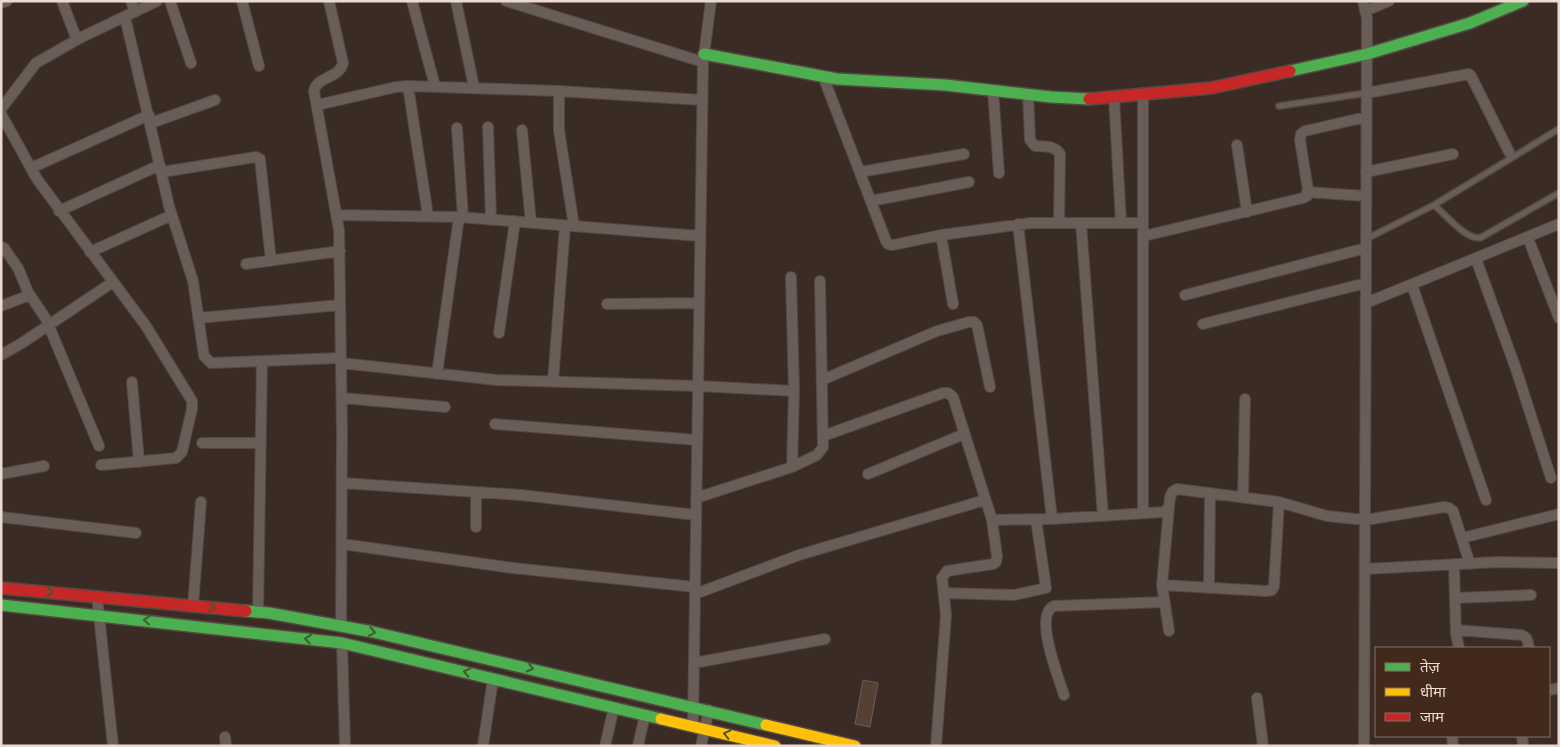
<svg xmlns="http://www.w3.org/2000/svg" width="1560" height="747" font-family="'Times New Roman','Noto Sans Devanagari',serif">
  <rect width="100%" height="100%" fill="#3a2c25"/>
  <path fill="#554034" stroke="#6a5d57" d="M863 680 878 683 870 727 855 724Z"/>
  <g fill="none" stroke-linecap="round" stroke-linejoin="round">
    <defs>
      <path id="lane" d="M1279 106 1367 93
        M1434 205C1445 214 1465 239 1480 238L1559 193
        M1366 239 1434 205 1559 129"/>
      <path id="street" d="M62 1 77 40
        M131 1 135 12
        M170 1 191 63
        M242 1 259 66
        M329 1 343 63C339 79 317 76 314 91L339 230 342 433 341 626
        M412 1 435 86
        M456 1 474 87
        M506 1 703 62
        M1363 1 1367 18 1364 746
        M1 3 7 1
        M1365 11 1389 1
        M125 17 169 206 193 281 204 356 211 363 341 358
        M823 76 886 241 888 244 893 245 941 235 1031 223H1143
        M408 86 428 216
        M993 90 999 173
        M559 91V130L574 226
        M1367 93 1469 74 1471 76 1509 152
        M1028 94 1030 140 1035 146C1044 147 1055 145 1060 154L1059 223
        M1143 95V513
        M1114 97 1121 223
        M317 105 396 87 408 86 559 91 702 100
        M1 109 36 63 80 38 157 1
        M1 114 37 179 146 326 192 401V409L182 452 176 458 101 465
        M151 123 215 100
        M488 127 491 220
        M457 128 463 217
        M522 130 531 223
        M1237 145 1247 212
        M31 168 149 115
        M162 172 256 157 260 159 271 261
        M860 172 964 154
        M1366 172 1453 154
        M1307 192 1366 196
        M871 201 969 182
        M59 211 160 165
        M337 215 459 217 700 236
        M1081 223 1103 516
        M1018 224 1052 519
        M941 235 953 304
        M1144 236 1303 198 1307 196 1308 190 1300 140 1301 134 1305 131 1366 117
        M1528 238 1559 318
        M1 247 4 248 18 268 28 292 46 319 99 446
        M90 252 172 215
        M1476 259 1516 369 1551 478
        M246 264 340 251
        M791 277 794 391 792 467
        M1412 285 1486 500
        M1185 295 1366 248
        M1366 303 1559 224
        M607 304 699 303
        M1 306 30 295
        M198 318 340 305
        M1203 324 1366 283
        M499 333 515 221
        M1 355 22 343 113 282
        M341 363 497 380 698 386 794 391
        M437 374 459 217
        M822 380 937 331 969 322H974L977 325 990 387
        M132 382 139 462
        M553 382 565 226
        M342 398 445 407
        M495 424 697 440
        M823 436 943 393H948L953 397 992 520 997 556 996 562 993 564 947 571 942 578 946 615 936 746
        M202 443H261
        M1 474 44 466
        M868 474 964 434
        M342 483 521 495 696 515
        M476 492V527
        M1243 497 1245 399
        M696 498 792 467 817 455 823 447 820 281
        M1 517 136 533
        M992 520 1052 519 1164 512 1169 507C1170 500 1169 492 1177 489L1279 502 1327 516 1365 520 1444 507 1449 508 1453 511 1470 564
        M1462 538 1559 514
        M342 544 513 568 695 587
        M1454 564 1456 634 1459 648
        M1365 569 1498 562 1559 563
        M1162 585 1266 591 1272 590 1274 586 1279 502
        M1209 588 1210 493
        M944 593 1014 595 1046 588 1036 519
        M695 594 799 555 985 500
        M97 596 113 746
        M1455 598 1531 595
        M193 606 201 502
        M258 613 262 361
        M1456 630 1521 635C1528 637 1528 642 1529 648
        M1169 631 1162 585 1169 507
        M342 643 345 746
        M694 663 825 639
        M1549 690 1559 688
        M1064 695C1059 678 1033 615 1054 606L1164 602
        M1257 698 1263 746
        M693 726 703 62 711 1
        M1452 736 1453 746
        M1522 736 1523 744
        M225 737 226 746
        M483 746 493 679
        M605 746 614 707
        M638 746 645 715
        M701 746 709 710"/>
      <path id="fast" d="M704 54 837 79 945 85 1051 97 1089 99
        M1290 71 1367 54 1470 23 1523 1
        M1 605 342 643 661 719
        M246 611 269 613 373 632 766 725"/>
      <path id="slow" d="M661 719 775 746
        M766 725 855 746"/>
      <path id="jam" d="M1089 99 1211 88 1290 71
        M1 588 246 611"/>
    </defs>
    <use href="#lane" stroke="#554842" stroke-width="8"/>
    <use href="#street" stroke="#554842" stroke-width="12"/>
    <use href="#fast" stroke="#554842" stroke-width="14"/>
    <use href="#slow" stroke="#554842" stroke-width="14"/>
    <use href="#jam" stroke="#554842" stroke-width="14"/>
    <use href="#lane" stroke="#695d58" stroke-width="5"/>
    <use href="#street" stroke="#695d58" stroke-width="10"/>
    <use href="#fast" stroke="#4caf50" stroke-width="11"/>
    <use href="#slow" stroke="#ffc107" stroke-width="11"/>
    <use href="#jam" stroke="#c62828" stroke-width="11"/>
  </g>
  <defs><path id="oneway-chevron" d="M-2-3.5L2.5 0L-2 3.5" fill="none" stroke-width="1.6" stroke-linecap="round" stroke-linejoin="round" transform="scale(1.25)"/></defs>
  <g stroke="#46572e">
    <use href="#oneway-chevron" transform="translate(50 592) rotate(5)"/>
    <use href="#oneway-chevron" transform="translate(212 608) rotate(6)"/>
    <use href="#oneway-chevron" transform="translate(147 620) rotate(-173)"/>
    <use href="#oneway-chevron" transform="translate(372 632) rotate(11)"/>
    <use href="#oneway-chevron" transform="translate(308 639) rotate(-173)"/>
    <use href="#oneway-chevron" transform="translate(530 668) rotate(13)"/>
    <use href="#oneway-chevron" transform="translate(467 672) rotate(-167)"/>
    <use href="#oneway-chevron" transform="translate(727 734) rotate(-167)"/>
  </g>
  <rect width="1560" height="747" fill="none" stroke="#ecdad2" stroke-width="5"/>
  <rect x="1375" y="647" width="175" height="90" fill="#43281c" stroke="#876f65"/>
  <rect x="1385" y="663" width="25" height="8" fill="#4caf50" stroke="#876f65"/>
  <text x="1420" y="672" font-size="15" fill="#ecdad2">तेज़</text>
  <rect x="1385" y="688" width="25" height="8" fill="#ffc107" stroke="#876f65"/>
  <text x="1420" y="697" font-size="15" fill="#ecdad2">धीमा</text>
  <rect x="1385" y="713" width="25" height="8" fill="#c62828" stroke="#876f65"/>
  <text x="1420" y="722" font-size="15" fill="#ecdad2">जाम</text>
</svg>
